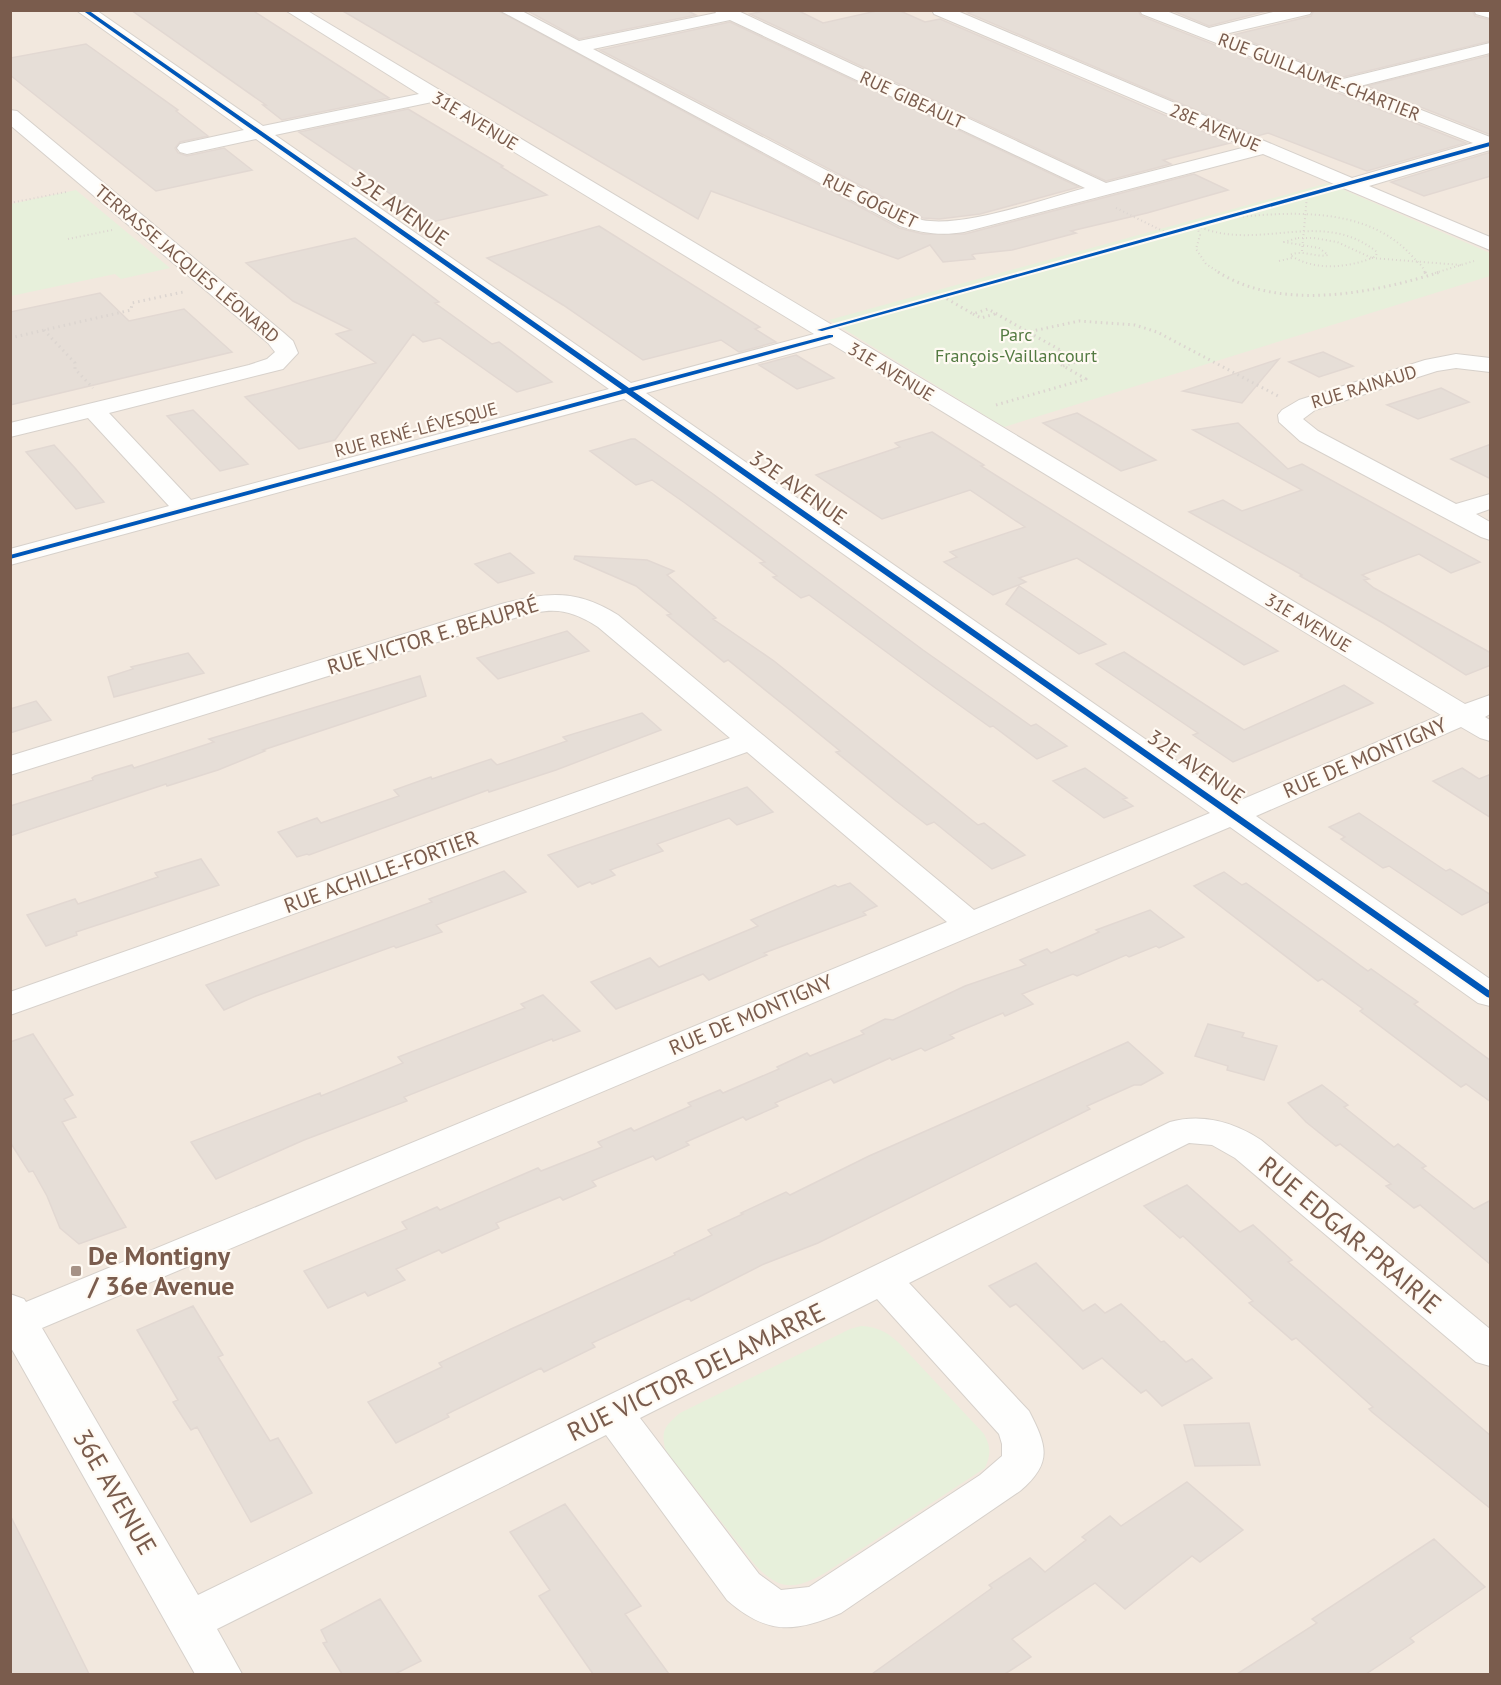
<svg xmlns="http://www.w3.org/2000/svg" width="1501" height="1685" font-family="'PT Sans',sans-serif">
  <rect width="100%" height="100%" fill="#f9f5f0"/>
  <path fill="#f2e8de" d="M1485 10 1490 13V1674H11V11Z"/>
  <path fill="#e7f0db" d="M1328 183 1490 253V276L1004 427 829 320Z
    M76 190 170 268 121 279 115 274 11 296V204Z
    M861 1326C878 1327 887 1332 899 1343L984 1434C991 1448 991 1454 985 1468L825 1573C795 1590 780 1591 756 1566L666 1451C660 1431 665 1426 680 1413L850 1329Z"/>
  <path fill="#e6ded7" stroke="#e2d8d2" stroke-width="1.5" d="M131 10H252L389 98 282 120 263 105H266Z
    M341 10H497L899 228 923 234H965L1194 174 1228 190 1147 213 1071 231 1076 233 1012 250 974 254 972 255 975 259 943 262 930 245 898 259 711 191 698 219Z
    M526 10H686L696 15 579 39Z
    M769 10H797L823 23 881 10H898L925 22 940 19 1230 143 1163 160 1171 164 1106 181 750 14Z
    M980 10H1138L1141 16 1466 143 1367 171 1268 133 1257 136 968 13Z
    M1171 10H1270L1209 26Z
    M1314 10H1472L1475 16 1491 20V41L1343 77 1233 35 1311 16Z
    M730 22 1079 187 980 214 939 219 923 218 600 50Z
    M86 44 178 110 176 111 208 136 180 142 175 148 178 153 187 156 224 148 252 170 156 191 10 75V58Z
    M1491 55V135L1367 86Z
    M408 109 503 166 501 167 547 195 432 222 299 132Z
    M1491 152V176L1424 196 1391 182Z
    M599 226 760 327 755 329 776 342 739 352 721 340 643 360 563 305 487 258Z
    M355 238 439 302 435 303 492 344 499 342 552 382 517 392 440 338 423 342 413 334 335 440 299 449 245 397 376 363 336 334 351 330 293 301 246 263Z
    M100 293 129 321 184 309 232 352 10 405V312Z
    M1323 352 1353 366 1319 377 1289 362Z
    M796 355 834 378 797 389 759 365Z
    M1279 359 1242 403 1183 391Z
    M1441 388 1469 402 1418 419 1387 405Z
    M193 410 248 464 220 471 167 416Z
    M1077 413 1098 425 1156 460 1121 471 1043 423Z
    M1238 423 1288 469 1302 464 1480 562 1451 573 1419 554 1362 575 1369 579 1364 580 1374 588 1491 653V665L1466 675 1383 623 1300 576 1302 575 1189 512 1223 500 1242 511 1302 490 1193 430Z
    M932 432 984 465 981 466 1278 651 1244 665 1077 558 1019 578 1026 582 993 595 944 562 957 557 950 552 1025 527 970 490 882 519 816 475 900 447 895 443Z
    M631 439H635L713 494 923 650 1031 726 1036 724 1067 746 1037 759 993 726 990 727 934 687 809 595 801 598 773 577 777 576 760 563 765 562 685 503 652 480 636 485 590 451Z
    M1491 444V479L1451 459Z
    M54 445 75 468 104 502 76 509 26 452Z
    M510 553 534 573 498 583 475 564Z
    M575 556 647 560 674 571 667 575 716 618 713 619 774 661 978 825 984 823 1025 855 992 869 934 822 927 825 896 801 836 752 840 751 790 710 728 660 724 662 667 615 671 614 636 586 574 559Z
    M1019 586 1106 644 1079 654 1006 604Z
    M567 631 589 651 498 679 477 658Z
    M1124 652 1244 730 1344 685 1373 703 1233 762 1193 735 1198 733 1096 664Z
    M188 653 204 673 114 697 108 677 133 669 131 667Z
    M420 676 426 696 263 750 265 751 218 770 167 786 166 784 10 836V806L93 780 92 778 95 776 132 765 134 768 214 742 209 739Z
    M36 701 51 720 10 733V709Z
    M642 713 661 730 556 770 489 792 488 790 309 855 307 854 297 857 278 832 317 818 321 823 399 796 394 790 431 777 432 779 491 759 497 765 567 741 563 737Z
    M1085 768 1127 798 1123 799 1133 806 1104 818 1053 781Z
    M1462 768 1479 779 1491 774V818L1433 781Z
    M747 787 773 812 737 825 729 818 657 844 663 851 610 870 615 875 592 884 590 882 578 887 548 855Z
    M1359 813 1446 871 1450 869 1491 895V901L1462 915 1389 866 1383 868 1341 839 1345 837 1329 827Z
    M201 859 219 885 76 932 77 935 46 946 27 915 75 899 78 904 158 877 155 873Z
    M504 871 526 892 436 925 442 932 396 948 394 946 256 996 224 1010 206 985 432 902 429 899Z
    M1224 872 1242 885 1246 883 1368 971 1371 969 1418 1002 1414 1004 1491 1061V1102L1466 1084 1461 1087 1360 1011 1363 1009 1322 979 1318 981 1194 886Z
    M850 883 877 906 863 912 866 915 764 953 767 955 709 980 703 974 616 1009 591 982 650 958 659 967 758 926 751 920 835 885 838 887Z
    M1150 910 1184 937 1159 948 1156 946 1129 957 1126 955 1077 976 1073 974 1022 994 1033 1004 1005 1016 1003 1013 950 1035 954 1038 925 1051 921 1048 892 1060 890 1058 834 1083 831 1079 775 1103 778 1106 746 1120 743 1117 686 1142 689 1145 656 1160 653 1156 592 1181 596 1186 563 1200 560 1197 496 1223 499 1228 442 1253 439 1250 396 1269 405 1280 368 1296 365 1292 328 1308 304 1271 407 1229 402 1222 437 1207 440 1210 538 1168 541 1171 602 1147 598 1142 631 1128 634 1131 691 1106 688 1103 720 1090 723 1093 779 1069 777 1067 807 1053 810 1056 864 1034 861 1031 885 1019 893 1020 965 986 1026 965 1020 960 1047 949 1051 953 1099 932 1096 930Z
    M543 995 580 1031 553 1041 552 1039 404 1097 407 1101 304 1140 216 1179 191 1142 320 1093 321 1096 403 1063 398 1057 525 1008 521 1004Z
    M1208 1024 1244 1033 1242 1037 1277 1046 1264 1080 1227 1070 1228 1066 1195 1056Z
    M33 1034 73 1095 64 1099 76 1117 62 1122 126 1227 79 1244 60 1228 47 1196 33 1171 29 1172 10 1142V1042Z
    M1128 1042 1163 1073 1141 1085H1134L1087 1106 1090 1109 818 1243 764 1264 691 1301 689 1298 592 1343 595 1347 544 1372 541 1368 447 1414 449 1417 396 1443 368 1402 442 1367 439 1363 511 1329 675 1255 674 1253 712 1235 708 1230 743 1214 741 1213 786 1192 790 1195 869 1156Z
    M1322 1085 1348 1105 1344 1107 1394 1147 1398 1144 1426 1166 1422 1168 1474 1209 1491 1200V1265L1420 1205 1414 1208 1386 1186 1391 1184 1340 1144 1336 1146 1306 1122 1288 1103Z
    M1187 1185 1240 1232 1253 1225 1292 1260 1288 1262 1491 1436V1509L1372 1412 1369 1409 1373 1407 1296 1338 1292 1340 1249 1303 1253 1301 1183 1236 1180 1238 1144 1206Z
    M1036 1263 1083 1311 1095 1304 1105 1313 1121 1304 1161 1342 1164 1341 1186 1362 1192 1359 1212 1378 1162 1406 1146 1390 1141 1393 1102 1358 1083 1369 1016 1304 1010 1307 989 1286Z
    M193 1306 223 1355 218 1357 270 1441 278 1438 312 1493 251 1522 197 1427 191 1430 173 1402 178 1400 137 1330Z
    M1249 1423 1260 1465 1195 1466 1184 1425Z
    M1187 1482 1243 1530 1200 1562 1192 1556 1125 1609 1095 1583 1012 1639 1031 1657 1005 1674H872L992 1588 989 1585 1030 1558 1045 1572 1086 1540 1082 1537 1110 1516 1121 1526Z
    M565 1504 641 1606 625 1614 669 1674H593L539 1596 550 1590 510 1532Z
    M10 1515 54 1603 89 1674H10Z
    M1434 1539 1485 1587 1410 1638 1414 1642 1366 1674H1237L1317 1623 1312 1619Z
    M380 1599 421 1661 395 1674H342L323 1643 327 1642 321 1630Z"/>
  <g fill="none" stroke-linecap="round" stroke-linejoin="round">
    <defs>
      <path id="minor" d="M76 10H96L263 126 419 94 285 10H306L1465 704 1490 695V714L1485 717 1490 720V741L1480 738 1461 727 1256 816 1490 979V1006L1478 1003 1230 827 42 1328 198 1595 1170 1122C1202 1113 1234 1122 1261 1140L1490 1329V1366L1476 1362 1235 1158 1212 1145 1189 1143 909 1283 1029 1411C1047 1446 1053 1463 1020 1491L841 1613C794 1633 767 1635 727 1600L606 1435 217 1629 242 1674H195L10 1346V1294L24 1299 26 1302 947 922 747 752 10 1015V992L730 738 598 627C569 608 551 607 518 617L10 775V756L498 605C545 592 575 588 618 615L974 910 1210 813 624 399 10 565V549L169 506 88 418 10 437V423L249 365 267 359 275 352 268 343 10 125V110L17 111 284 333 293 341 298 353 283 369 109 413 191 500 609 389 256 139 187 154 180 152 177 148 180 144 244 130ZM432 102 814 334 631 383 275 135ZM830 343 1441 715 1236 802 646 393ZM877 1299 999 1434 1002 1444V1456L980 1475 809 1587 781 1590 759 1574 640 1418Z
        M499 10H520L579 41 716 13 714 10H736L1106 183 1246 147 934 14 932 10H955L1352 178 1473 143 1142 14 1140 10H1164L1209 28 1281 10H1312L1310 14 1225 34 1343 79 1490 43V53L1360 86 1490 137V150L1369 186 1490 237V250L1263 154 964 232C941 236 921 233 900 226ZM730 20 1085 188C1041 200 964 228 922 220L593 49Z
        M1474 10H1490V18L1476 14Z
        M1456 354 1490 358V372L1456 368 1437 371 1315 410 1303 419 1318 431 1456 504 1490 494V509L1476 514 1490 522V540L1481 537 1300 441 1279 422 1278 415 1282 410 1299 400 1425 360Z"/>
    </defs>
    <use href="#minor" stroke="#d7d1cb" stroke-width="2"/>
    <path stroke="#dcd5d0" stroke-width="2" stroke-dasharray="1 3" stroke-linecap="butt" d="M10 203 66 192
      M1116 208 1169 234
      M1227 218C1288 212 1366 205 1412 256 1417 262 1423 265 1425 273
      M1197 226C1259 253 1321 207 1377 252L1376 256 1372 258
      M1197 227 1200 235 1196 249 1206 264 1220 273
      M1298 238H1314L1337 242 1372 258C1347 268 1313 271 1290 255 1303 249 1315 258 1328 255L1319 248 1284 242Z
      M68 239 112 230
      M1302 251 1307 196
      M1372 258 1461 265
      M1279 261 1292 258
      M1435 273 1474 261"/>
    <path stroke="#dcd5d0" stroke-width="3" stroke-dasharray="1.5 4" stroke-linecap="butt" d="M1218 272C1281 312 1374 293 1440 272
      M1425 272 1426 275
      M942 296 973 314 988 309 1028 332
      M973 314 981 318 995 314
      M44 330 75 363V369L93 388
      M10 338 131 310 132 303 183 292
      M1063 366 1079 361
      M996 405 1086 379 1046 356 1062 351 1028 332 1079 321 1135 325 1157 332 1278 396"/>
    <use href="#minor" fill="#fefefd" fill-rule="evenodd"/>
    <defs>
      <path id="cycleway" d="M82 10H88L629 388 829 335H833V337L633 391 1490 991V998L1487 997 626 393 10 559V555L622 390Z
        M1490 142V146L822 331 817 330Z"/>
    </defs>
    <use href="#cycleway" stroke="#fffaf3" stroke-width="4"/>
    <use href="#cycleway" fill="#0057b8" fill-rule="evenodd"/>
  </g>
  <rect fill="#a69286" stroke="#fffaf3" stroke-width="2" x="70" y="1265" width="12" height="12" rx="3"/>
  <g text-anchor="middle" stroke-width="4.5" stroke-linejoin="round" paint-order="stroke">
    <g font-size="18" fill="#7a5c4d" stroke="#fffaf3">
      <text transform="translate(1319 77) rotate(21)" y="6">RUE GUILLAUME-CHARTIER</text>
      <text transform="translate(912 100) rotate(25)" y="6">RUE GIBEAULT</text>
      <text transform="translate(475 121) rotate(31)" y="6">31E AVENUE</text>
      <text transform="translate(1215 128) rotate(23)" y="6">28E AVENUE</text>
      <text transform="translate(870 201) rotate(26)" y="6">RUE GOGUET</text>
      <text transform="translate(187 264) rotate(40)" y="6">TERRASSE JACQUES LÉONARD</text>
      <text transform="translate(891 372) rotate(31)" y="6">31E AVENUE</text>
      <text transform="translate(1364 387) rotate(-17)" y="6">RUE RAINAUD</text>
      <text transform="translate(416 430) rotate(-15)" y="6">RUE RENÉ-LÉVESQUE</text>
      <text transform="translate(1308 623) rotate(31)" y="6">31E AVENUE</text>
    </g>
    <g font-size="18" fill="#537a41" stroke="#fffaf3">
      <text x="1016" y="341">Parc<tspan x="1016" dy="21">François-Vaillancourt</tspan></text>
    </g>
    <g font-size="21" fill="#7a5c4d" stroke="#fffaf3">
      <text transform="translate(400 209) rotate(35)" y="7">32E AVENUE</text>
      <text transform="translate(798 488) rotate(35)" y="7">32E AVENUE</text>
      <text transform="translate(433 636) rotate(-17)" y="7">RUE VICTOR E. BEAUPRÉ</text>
      <text transform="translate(1365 758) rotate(-23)" y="7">RUE DE MONTIGNY</text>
      <text transform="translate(1196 767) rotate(35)" y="7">32E AVENUE</text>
      <text transform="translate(381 872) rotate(-20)" y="7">RUE ACHILLE-FORTIER</text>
      <text transform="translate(751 1015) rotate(-23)" y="7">RUE DE MONTIGNY</text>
    </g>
    <g font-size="26" fill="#7a5c4d" stroke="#fffaf3">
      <text transform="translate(1350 1235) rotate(40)" y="9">RUE EDGAR-PRAIRIE</text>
      <text transform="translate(696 1372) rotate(-26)" y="9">RUE VICTOR DELAMARRE</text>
      <text transform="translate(115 1492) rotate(60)" y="9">36E AVENUE</text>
    </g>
    <g font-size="26" font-weight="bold" fill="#7a5c4d" stroke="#fffaf3" text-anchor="start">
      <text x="88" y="1265">De Montigny<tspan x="88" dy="30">/ 36e Avenue</tspan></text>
    </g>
  </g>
  <rect width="1501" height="1685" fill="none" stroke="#7a5c4d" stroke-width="24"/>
</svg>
